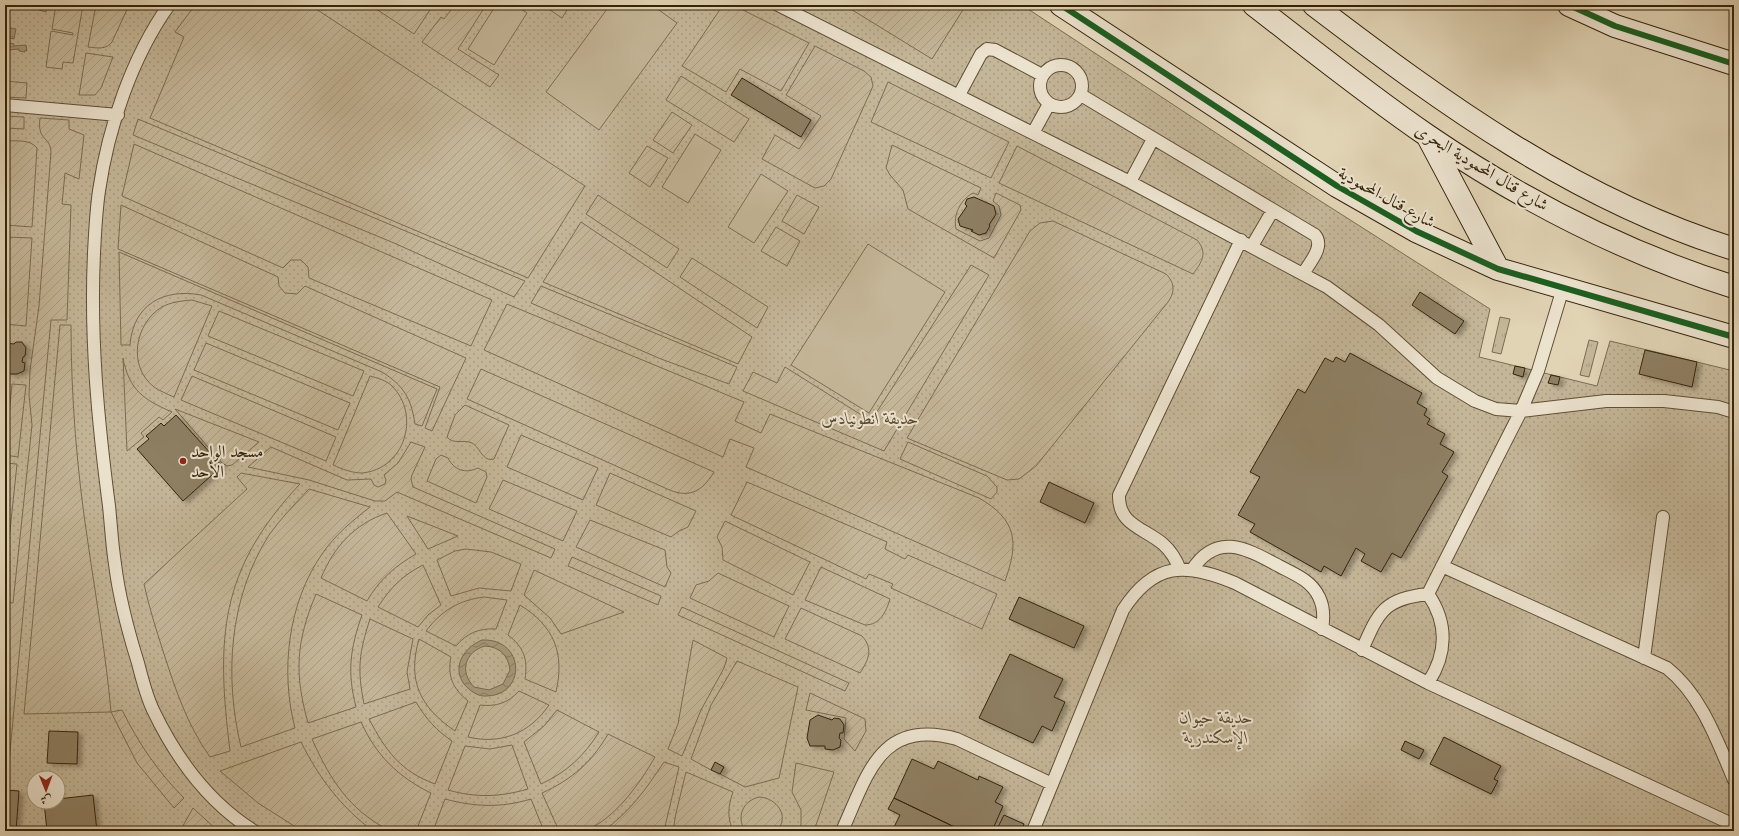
<svg xmlns="http://www.w3.org/2000/svg" width="1739" height="836" font-family="Cardo,Amiri,serif">
  <defs>
    <pattern id="grass-tufts" width="24" height="20" patternUnits="userSpaceOnUse"><rect width="24" height="20" fill="#c4b698"/><path d="M3 7l-1-3M5 7V3M7 7l1-3M15 17l-1-3M17 17v-4M19 17l1-3" fill="none" stroke="#a99c82"/></pattern>
    <pattern id="park-dots" width="8" height="8" patternUnits="userSpaceOnUse"><rect width="8" height="8" fill="#c4b698"/><path d="M2 2h.1M6 6h.1" fill="none" stroke="#a99c82" stroke-width="1.8" stroke-linecap="round"/></pattern>
    <pattern id="garden-furrows" width="10" height="10" patternUnits="userSpaceOnUse"><rect width="10" height="10" fill="#c4b698"/><path d="M-1 1l2-2M0 10L10 0M9 11l2-2" fill="none" stroke="#a99c82"/></pattern>
    <pattern id="water-waves" width="16" height="10" patternUnits="userSpaceOnUse"><rect width="16" height="10" fill="#a7987b"/><path d="M0 5q4-4 8 0t8 0" fill="none" stroke="#897c63"/></pattern>
    <filter id="shadow"><feDropShadow dx="4.5" dy="2.5" stdDeviation="2" flood-color="#0004"/></filter>
  </defs>
  <rect width="100%" height="100%" fill="#e1d4b5"/>
  <filter id="stains"><feTurbulence type="fractalNoise" baseFrequency=".005" numOctaves="4"/><feColorMatrix values="0 0 0 0 .2 0 0 0 0 .09 0 0 0 0 .02 0 0 0 .5 -.17"/></filter>
  <radialGradient id="worn" r=".72"><stop offset=".6" stop-color="#630" stop-opacity="0"/><stop offset="1" stop-color="#630" stop-opacity=".3"/></radialGradient>
  <path fill="url(#grass-tufts)" stroke="#7c6c51" d="M1500 317 1510 319 1501 354 1492 352Z
    M1589 340 1598 342 1589 377 1580 375Z"/>
  <path fill="url(#park-dots)" stroke="#7c6c51" fill-rule="evenodd" d="M5 5H1022L1289 181 1490 309 1479 357 1597 386 1610 341 1734 371V831H5ZM34 778H58V802H34Z"/>
  <path fill="url(#garden-furrows)" stroke="#7c6c51" d="M22 5H48L46 12Z
    M56 5H83L73 63 63 62 62 69 46 67 51 31 73 35V33L52 29Z
    M96 5H129L112 42C106 50 97 48 88 47Z
    M195 5H310L585 186 528 278 150 118 184 37 175 32Z
    M375 5H422L430 10 414 34 373 7Z
    M450 5H486L458 49 499 75 490 87 422 42 441 17 444 19 451 10 448 7Z
    M723 5H733L809 43 781 91 740 69 726 92 682 66Z
    M850 5H966L932 59 849 8Z
    M815 46 864 71 871 77 873 86 831 179 824 186 815 188 762 159 775 135 799 149 821 116 786 95Z
    M86 53 113 57 101 88 95 95H79Z
    M681 76 749 119 734 142 666 100Z
    M5 81 27 83 26 98 5 97Z
    M888 82 1009 142 991 178 871 122Z
    M672 112 692 125 673 153 653 140Z
    M5 116 24 117V129L5 128Z
    M40 118 69 120V129L84 135 79 179 65 173 62 204 71 205 67 320H51L7 783H5V602L13 603 32 425 29 395 30 370 39 306 51 152C50 135 37 142 40 118Z
    M138 119 525 281 514 297 394 243 133 135Z
    M5 141C16 141 30 139 37 148L32 227 5 225Z
    M134 144 492 300 471 346 309 278 308 267 301 260H291L283 268 122 196Z
    M892 145 981 188 978 195 973 193C960 200 953 215 956 229L980 241 989 238 1001 215 999 206 993 201 996 193 1020 205 1021 210 994 258 908 209 903 190 890 175 886 168Z
    M647 146 668 158 650 187 629 173Z
    M1017 146 1197 240C1208 253 1202 262 1193 274L999 183Z
    M598 195 679 249 667 268 586 214Z
    M797 195 819 207 804 234 782 221Z
    M121 205 278 277 279 286 285 293 297 294 305 286 466 358 432 431 425 428 440 387 118 249Z
    M1053 221 1166 274C1175 283 1175 292 1168 302L1036 466 1019 479 1007 480 907 438 1030 231 1040 223Z
    M581 222 752 337 738 364 543 282Z
    M776 227 800 241 787 266 761 251Z
    M5 237 32 238 26 326 5 324Z
    M119 252 437 389 422 426 415 424C411 398 404 386 382 372L201 295C163 288 133 305 130 345H121Z
    M692 258 768 307 757 328 680 277Z
    M971 265 989 275 884 451 743 391 753 372 777 383 785 367 871 421Z
    M541 286 737 367 729 384 661 359 531 303Z
    M192 300 212 306 174 397C167 394 160 391 154 387 127 366 135 323 162 307 171 302 181 301 192 300Z
    M507 304 744 402 735 421 761 433 770 414 979 498C1017 520 1019 542 1005 581L746 467 754 448 730 439 723 457 484 350Z
    M219 311 364 371 353 396 208 336Z
    M60 325H71C71 398 77 471 88 543 96 599 106 655 111 712L122 710C139 744 158 772 184 798L174 808 137 763 111 712 24 714Z
    M206 343 350 403 338 430 194 370Z
    M123 358C129 390 144 400 172 412L163 420 159 417 141 433 144 437 127 451Z
    M481 369 714 472C701 493 688 499 665 488L467 399Z
    M192 376 336 437 326 461 181 400Z
    M370 376C377 378 386 380 392 386 421 415 405 469 362 473 352 473 342 469 333 465Z
    M5 383H9L5 418Z
    M12 384 26 385 18 457 5 455Z
    M465 405 509 425 494 459C482 462 481 448 472 443 464 439 453 445 447 437L455 415Z
    M175 409 259 442 232 465 227 466 222 463Z
    M521 435 598 468 583 500 507 467Z
    M411 442 425 447 412 475 411 479 413 487 555 549 551 558 397 492 385 501H375L309 480 248 467 271 447 347 480 371 479 374 485 378 487 385 484 386 480 384 475 398 463Z
    M908 442 987 476 997 487V492L991 499 900 459Z
    M441 455 448 458C454 470 465 474 478 468L486 472 487 477 476 503 427 481 436 459Z
    M5 463 17 464 5 578Z
    M241 473 300 484C219 570 216 638 230 751L210 757C187 725 175 688 163 651 156 629 149 607 144 584L247 489 237 477Z
    M610 473 696 511 688 527 679 531 671 537 596 505Z
    M503 480 577 511 563 541 489 509Z
    M747 482 887 542 885 549 905 559 908 555 997 594 982 629 891 588 893 584 869 574 866 579 731 515Z
    M309 489 370 507C352 521 335 535 322 554 288 603 280 671 295 728L241 747C224 676 229 598 269 535 281 518 295 504 309 489Z
    M387 513 416 554C395 566 379 580 367 601L321 578C334 547 354 524 387 513Z
    M407 516 458 536 428 549Z
    M590 520 665 550 667 567 671 573 665 587 576 547Z
    M725 521 810 562 793 595 723 560 722 547 717 537Z
    M466 549 491 552 521 564 511 591 479 588 451 596 437 560 455 551Z
    M572 557 661 596 658 605 568 566Z
    M423 565 441 605 428 615 418 627 378 607C390 588 403 575 423 565Z
    M821 567 890 599C886 612 880 625 865 625L805 600Z
    M534 570 624 612 561 634 550 618 524 595Z
    M718 573 789 606 774 637 690 598 696 585 709 581Z
    M316 594 362 615C350 649 347 672 356 707L308 723C294 673 296 642 316 594Z
    M484 597 507 600 496 629C479 628 467 633 456 646L426 631C441 611 459 600 484 597Z
    M520 605C554 626 565 653 556 692L525 679C528 660 524 647 508 635Z
    M682 607 849 683 845 691 678 615Z
    M801 608 862 636C874 649 868 661 860 673L785 639Z
    M370 619 413 639 407 672 410 689 364 704C357 669 359 653 370 619Z
    M419 639 451 657C447 676 453 689 468 701L455 731C420 707 407 681 419 639Z
    M693 640 727 658 724 668 701 710 682 756 668 749 678 724Z
    M737 661 798 687 779 778 745 787 720 774 724 767 715 763 711 770 691 759 711 705Z
    M519 691 549 705C530 733 501 745 468 737L480 705C496 707 508 703 519 691Z
    M810 693 865 719 866 731 855 751 844 739 846 718 806 710Z
    M416 702C426 719 436 730 452 741L435 784C400 771 386 751 369 719Z
    M557 710 599 732C584 756 567 772 541 784L524 742 544 726Z
    M361 722C376 755 398 777 431 793L416 831C408 831 399 832 391 831 387 830 382 826 378 824 345 804 327 773 312 739Z
    M608 734 655 757C640 783 615 819 586 830 579 833 567 831 559 831L542 793C571 780 592 762 608 734Z
    M301 742C319 778 341 807 373 831H302L258 803 220 771Z
    M512 745 528 789C500 797 476 798 448 790L465 746 490 749Z
    M664 762 679 767 664 831H603C630 812 646 789 664 762Z
    M796 763 834 772 814 831 801 830V810L792 792Z
    M686 772 733 792C728 806 727 817 733 831H673L676 813Z
    M759 797C777 798 790 816 777 831H745C736 816 743 801 759 797Z
    M445 799C475 807 501 808 531 799L544 831H433Z
    M193 808 218 831H180Z"/>
  <path fill="#c4b698" stroke="#7c6c51" d="M496 5H515L527 13 494 65 468 49Z
    M545 5H570L562 18 544 6Z
    M610 5H652L677 23 599 130 546 92Z
    M695 134 721 150 688 203 662 187Z
    M761 174 788 191 754 243 728 227Z
    M868 244 945 292 869 413 791 365Z"/>
  <path fill="url(#water-waves)" stroke="#79694e" fill-rule="evenodd" d="M5 27 16 29 14 39 5 37Z
    M9 43 14 44V46L26 45 27 51 25 50V52L19 51V49L8 50 5 45H8Z
    M482 640C525 638 527 695 487 696 478 697 470 691 464 684 451 666 465 647 482 640ZM485 646C500 647 508 655 510 670L503 684 489 690 474 687C459 671 465 652 485 646Z"/>
  <path fill="#8e7f63" stroke="#35230a" filter="url(#shadow)" d="M742 78 811 120 801 137 731 95Z
    M974 197 994 206 996 214 989 225 990 226 986 233 979 235 971 231 973 230 960 226 958 219 967 206 965 204 967 199Z
    M1420 292 1464 321 1455 334 1412 305Z
    M5 341 6 343 14 344 16 342H22L26 348 25 356 23 357 22 362 25 363 24 371 17 374H9L8 371 5 370Z
    M1645 350 1697 362 1692 387 1639 374Z
    M1350 353 1422 393 1417 403 1427 409 1424 415 1430 419 1427 424 1445 434 1440 444 1454 452 1442 472 1448 476 1401 558 1392 553 1381 572 1361 561 1365 554 1356 548 1341 576 1324 566 1321 572 1250 532 1255 524 1238 515 1260 477 1250 472 1298 389 1305 393 1325 358 1333 362 1336 357 1345 362Z
    M1515 366 1525 368 1523 377 1513 374Z
    M1551 375 1560 377 1558 385 1548 383Z
    M176 415 222 466 183 501 137 449 149 439 146 436 153 430 161 423 164 426Z
    M1049 482 1094 503 1085 523 1040 502Z
    M1019 597 1084 626 1074 648 1009 619Z
    M1010 654 1063 679 1054 697 1065 702 1052 731 1042 726 1033 743 979 718Z
    M818 715 832 720 834 718 840 719 844 725 843 733H840L839 738 841 740 840 747 833 750 825 749V746H810L807 738 810 720Z
    M49 731 78 732 77 764 47 763Z
    M1444 737 1501 766 1494 779 1498 781 1491 794 1430 764Z
    M1405 741 1424 750 1419 759 1401 750Z
    M912 759 934 769 938 761 978 780 979 776 1003 787 995 802 1003 806 992 831H963L894 798Z
    M715 762 724 767 720 774 711 770Z
    M5 790 19 791 16 831H5Z
    M93 795 97 831H47L44 802H58V799Z
    M894 798 963 831H892L900 815 888 809Z
    M1004 815 1024 824 1021 831H996Z"/>
  <g fill="none" stroke-linecap="round" stroke-linejoin="round">
    <defs>
      <path id="lane" d="M169 5C132 57 108 128 99 191 96 211 95 233 94 253 90 338 98 422 109 506 111 525 112 545 115 564 119 597 128 631 138 663 142 679 146 695 153 710 176 758 209 803 254 831
        M778 5 1130 182 1327 287 1379 325 1437 378 1475 401 1496 409 1521 411 1606 401H1664L1718 407 1734 412
        M1040 86a21 21 0 1 1 42 0a21 21 0 1 1-42 0Z
        M959 95 981 54 987 49 995 50 1042 75
        M1081 95 1315 235C1325 247 1309 263 1303 274
        M5 105 118 115
        M1033 133 1049 104
        M1130 182 1153 139
        M1252 246 1273 210
        M1442 566 1667 668C1701 695 1717 740 1734 780
        M1180 570C1176 559 1171 551 1163 544 1144 528 1118 525 1119 495L1241 240
        M1192 570C1217 531 1247 549 1279 566 1294 574 1311 580 1319 597 1324 607 1324 618 1322 629
        M1428 594 1521 411 1538 371 1563 288
        M1362 650C1379 611 1384 599 1428 594
        M1644 658 1663 517
        M1428 683C1447 654 1448 623 1428 594
        M842 831C868 774 880 718 957 739L1052 784
        M1033 831 1123 610C1154 562 1185 562 1235 583L1428 683 1734 825"/>
      <path id="secondary" d="M1061 5 1337 186 1416 231 1498 269 1734 337
        M1254 5C1311 49 1368 95 1428 136 1522 200 1625 253 1734 287
        M1314 5C1444 104 1576 200 1734 249
        M1569 5 1615 26 1734 64
        M1428 137 1498 269"/>
    </defs>
    <use href="#lane" stroke="#604f35" stroke-width="14"/>
    <use href="#secondary" stroke="#35230a" stroke-width="24"/>
    <use href="#lane" stroke="#ece3cf" stroke-width="12"/>
    <use href="#secondary" stroke="#ece3cf" stroke-width="22"/>
    <defs>
      <path id="cycleway" d="M1061 5 1337 186 1416 231 1498 269 1734 337
        M1569 5 1615 26 1734 64"/>
    </defs>
    <use href="#cycleway" stroke="#ece3cf" stroke-width="8"/>
    <use href="#cycleway" stroke="#1b5e20" stroke-width="6"/>
  </g>
  <circle fill="#8f2418" stroke="#ece3cf" stroke-width="1.5" cx="183" cy="461" r="4"/>
  <g text-anchor="middle" stroke-width="4" stroke-linejoin="round" paint-order="stroke">
    <g font-size="17" fill="#35230a" stroke="#ece3cf">
      <text transform="translate(1482 167) rotate(31)" y="6">شارع قنال المحمودية البحرى</text>
      <text transform="translate(1387 197) rotate(29)" y="6">شارع قنال المحمودية</text>
    </g>
    <g font-size="17" font-style="italic" fill="#59482e" stroke="#ece3cf">
      <text x="870" y="424">حديقة انطونيادس</text>
      <text x="1216" y="723">حديقة حيوان<tspan x="1216" dy="20">الإسكندرية</tspan></text>
    </g>
    <g font-size="17" fill="#35230a" stroke="#ece3cf" text-anchor="start">
      <text x="191" y="457">مسجد الواحد<tspan x="191" dy="20">الأحد</tspan></text>
    </g>
  </g>
  <rect width="1739" height="836" fill="none" stroke="#e1d4b5" stroke-width="20"/>
  <rect x="6" y="6" width="1727" height="824" fill="none" stroke="#35230a" stroke-width="2"/>
  <rect x="10" y="10" width="1719" height="816" fill="none" stroke="#35230a"/>
  <g transform="translate(46 790) rotate(179)"><circle r="19" fill="#ece3cf" stroke="#a39680"/>
  <path d="M0-3L7 15L0 10L-7 15Z" fill="#8f2418"/>
  <text y="-6" font-size="11" font-weight="bold" text-anchor="middle" fill="#35230a">ش</text>
  </g>
  <rect width="100%" height="100%" filter="url(#stains)"/>
  <rect width="100%" height="100%" fill="url(#worn)"/>
</svg>
